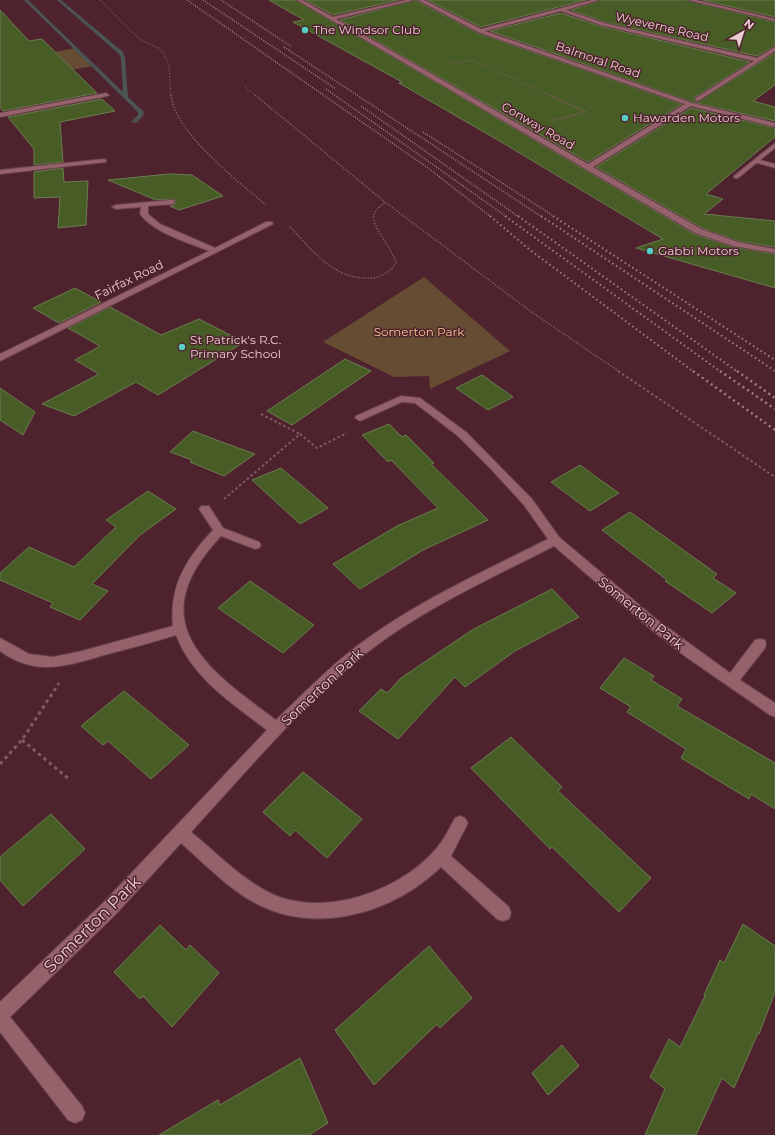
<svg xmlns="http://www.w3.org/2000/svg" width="775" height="1135" font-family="Montserrat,sans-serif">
  <rect width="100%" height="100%" fill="#4f232d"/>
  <path fill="#654c33" d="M76 48 93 66 30 77 50 53Z
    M424 277 510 351 430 389 429 376 394 377 323 342Z"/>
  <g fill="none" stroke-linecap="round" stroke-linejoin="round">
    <path fill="#4a5454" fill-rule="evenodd" d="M24 0H28L123 92 121 58 119 54 57 0H61L123 52 125 58 128 97 144 112 143 116 136 123 131 122 138 115V112Z"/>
  </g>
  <path fill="#485d26" stroke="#6a7c50" d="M269 0H296L694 234 733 247 775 254V288L636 248 663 239 503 143 399 83 402 82 293 22 304 20Z
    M305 0H399L333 15Z
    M415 0 478 33 682 104 588 162 340 20Z
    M427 0H586L481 27Z
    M600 0H687L775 22V46L757 56 604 22 571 10Z
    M702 0H775V17Z
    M0 10 29 41 42 39 97 93 3 111 0 107Z
    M561 13 600 26 750 62 695 97 694 100 697 102 775 53V85L753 101 775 107V121L692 102 490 31Z
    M102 99 115 111 60 122 63 162 34 165V149L8 117Z
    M691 108 775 128V137L706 194 723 199 704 214 775 221V247L738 241 702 228 596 167Z
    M63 168 64 182 88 181 86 225 58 228 60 197 34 198V172Z
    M169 174 192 175 223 196 179 210 170 206 175 205V199L156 200 108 180Z
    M75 288 101 302 59 323 33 308Z
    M110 307 161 335 199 319 244 342 158 395 136 382 74 416 42 404 99 374 75 360 100 346 68 328Z
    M345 359 371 371 292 425 267 411Z
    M482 375 513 397 488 410 456 388Z
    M0 388 35 412 23 435 0 420Z
    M389 424 402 437 406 435 434 463 431 464 488 520 423 550 360 589 333 564 397 526 438 508 391 460 388 462 362 435Z
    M193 431 219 441 255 454 224 476 190 462 192 460 170 452Z
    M580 465 599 479 619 493 590 511 551 482Z
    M281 468 313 495 328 508 300 524 252 480Z
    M148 491 176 509 140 535 92 584 108 591 80 620 50 607 53 603 0 580V573L29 547 74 567 116 527 106 520Z
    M630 512 717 574 713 578 736 593 712 613 665 581 667 580 602 530Z
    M250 581 314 625 283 653 218 608Z
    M552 589 579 617 515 651 465 687 455 677 398 739 359 711 381 689 387 693 401 678 472 630Z
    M624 658 654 676 651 680 682 699 677 706 775 763V809L751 794 749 799 681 758 686 749 627 712 631 707 600 688Z
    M124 691 189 745 151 779 108 741 103 745 81 726Z
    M511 737 562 787 558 791 651 878 619 912 552 847 550 849 471 768Z
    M303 772 362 819 327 858 295 830 290 836 263 812Z
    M51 814 85 849 23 906 0 880V857Z
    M743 924 775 946V992L759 1034 758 1033 734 1088 722 1078 696 1135H645L665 1089 650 1077 669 1039 680 1047 705 996 704 995 720 960 724 963Z
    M160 925 186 950 190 945 219 973 172 1027 143 996 140 999 114 972Z
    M429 946 472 998 440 1028 437 1024 374 1085 335 1030Z
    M562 1045 579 1066 548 1095 532 1073Z
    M300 1058 328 1123 309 1135H159L218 1100 220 1105Z"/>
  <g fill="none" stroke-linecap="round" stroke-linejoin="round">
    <defs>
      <path id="lane" d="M688 0H696L775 19V21Z
        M756 159 775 164V168L754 162 753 161Z"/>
      <path id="street" d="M297 0H302L333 17 406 0H414L336 19 588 164 685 104 478 32 418 0H424L481 29 592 0H599L566 10 604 23 757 58 775 47V51L698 101 696 100V98L754 61 601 25 561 11 485 31 692 103 775 123V127L691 106 593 167 701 229 738 242 775 249V253L733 246 695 233Z
        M106 93 109 95 108 96 0 117V113Z
        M775 143V148L738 178H734V176Z
        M104 159 106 160V162L0 174V170Z
        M171 200H174V204L148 206V214L160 224 215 248 266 222H272L273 224 0 361V354L209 251C187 242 154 233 140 214L141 207 116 209 112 207 116 205Z
        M401 396 420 398 466 432 532 499 559 537 656 619 730 673 755 640 760 639 765 640 766 644 765 648 740 680 775 703V717L770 715 686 657 648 627 554 546C490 579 422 609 365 654 301 706 247 771 191 832 217 853 240 878 270 893 323 919 400 891 436 849 444 840 449 829 455 818L460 816 465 818 468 823 451 856 509 907 511 913 509 919 503 921 497 919 441 867C394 912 320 935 259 905 229 890 206 865 181 843L115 915 10 1017 82 1106 85 1113 82 1120 75 1123 68 1120 0 1032V1002L103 903 267 730C232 703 192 678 176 635 154 642 131 648 108 654 69 665 37 678 0 651V638L29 654 53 657 82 651 173 626C169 586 186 559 213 530L199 509 201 506H209L223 528 259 542 261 545 259 548 255 549 221 536C140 622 205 668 276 720 302 695 328 668 357 646 415 602 483 572 548 539L524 505 490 468 458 436 415 403 402 402 360 421 355 418 356 416Z"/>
    </defs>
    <use href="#lane" stroke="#66404a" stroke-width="2"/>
    <use href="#street" stroke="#66404a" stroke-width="2"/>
    <path stroke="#815962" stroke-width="1" stroke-dasharray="1.5 1.5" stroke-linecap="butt" d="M100 0 139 39 158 48 163 52 169 64 171 96
      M450 64 473 60 551 96
      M245 87 256 96"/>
    <path stroke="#815962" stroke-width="1.5" stroke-dasharray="1.5 1.5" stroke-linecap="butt" d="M171 95C175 133 238 181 266 205
      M255 95 385 202 533 313 620 372
      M549 95 586 112 550 121
      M290 227C313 251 334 280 370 278 381 278 390 272 396 263 393 249 370 225 374 214 376 209 382 206 385 202"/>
    <path stroke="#815962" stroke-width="2" stroke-dasharray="2.5 2.5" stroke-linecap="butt" d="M618 371 775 477
      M261 414 300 434
      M224 499 300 434 317 448 347 433"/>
    <path stroke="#815962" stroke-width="3" stroke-dasharray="3.5 3.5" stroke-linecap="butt" d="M22 740 69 779
      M0 764 22 740 59 683"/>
    <use href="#lane" fill="#95626c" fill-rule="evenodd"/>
    <use href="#street" fill="#95626c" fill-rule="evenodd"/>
    <path stroke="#a27d85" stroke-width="1.5" stroke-dasharray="1 1.5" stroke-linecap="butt" d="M187 0 428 168 491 217
      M203 0 336 89
      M221 0 292 47
      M284 47 542 217
      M326 89 507 217
      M361 106 519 217
      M423 132 555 217"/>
    <path stroke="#a27d85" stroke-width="2" stroke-dasharray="1.5 3" stroke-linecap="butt" d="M490 216 530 250 694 372
      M505 216 721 372
      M518 216 738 372
      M541 216 775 371
      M553 216 775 360"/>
    <path stroke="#a27d85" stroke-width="2.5" stroke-dasharray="2 3.5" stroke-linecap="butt" d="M693 371 775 430
      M720 371 775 409
      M737 371 775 398"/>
  </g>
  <g fill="#56cec3" stroke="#4f232d" stroke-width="1.5">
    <circle cx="305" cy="30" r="4"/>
    <circle cx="625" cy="118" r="4"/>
    <circle cx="650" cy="251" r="4"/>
    <circle cx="182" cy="347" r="4"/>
  </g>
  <g text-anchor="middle" stroke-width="3" stroke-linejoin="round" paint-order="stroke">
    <g font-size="12" fill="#eaccd1" stroke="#4f232d">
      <text transform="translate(662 27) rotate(13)" y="4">Wyeverne Road</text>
      <text transform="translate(598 60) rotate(19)" y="4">Balmoral Road</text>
      <text transform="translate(538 126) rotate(30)" y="4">Conway Road</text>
      <text transform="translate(129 280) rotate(-26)" y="4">Fairfax Road</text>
    </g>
    <g font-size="12" fill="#eaccd1" stroke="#4f232d" text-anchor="start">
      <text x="313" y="34">The Windsor Club</text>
      <text x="633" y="122">Hawarden Motors</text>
      <text x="658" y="255">Gabbi Motors</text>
      <text x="190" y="344">St Patrick's R.C.<tspan x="190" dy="14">Primary School</tspan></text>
    </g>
    <g font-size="12" fill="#f7c38e" stroke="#4f232d">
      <text x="419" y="336">Somerton Park</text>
    </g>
    <g font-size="14" fill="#eaccd1" stroke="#4f232d">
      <text transform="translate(641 613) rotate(39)" y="5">Somerton Park</text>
      <text transform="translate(322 687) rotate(-43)" y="5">Somerton Park</text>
    </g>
    <g font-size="17" fill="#eaccd1" stroke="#4f232d">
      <text transform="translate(92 924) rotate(-45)" y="6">Somerton Park</text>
    </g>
  </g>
  <g transform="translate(743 32) rotate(39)" stroke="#4f232d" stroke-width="3" paint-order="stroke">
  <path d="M0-3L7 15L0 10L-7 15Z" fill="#eaccd1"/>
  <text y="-6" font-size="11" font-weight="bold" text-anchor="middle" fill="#eaccd1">N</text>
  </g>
</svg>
